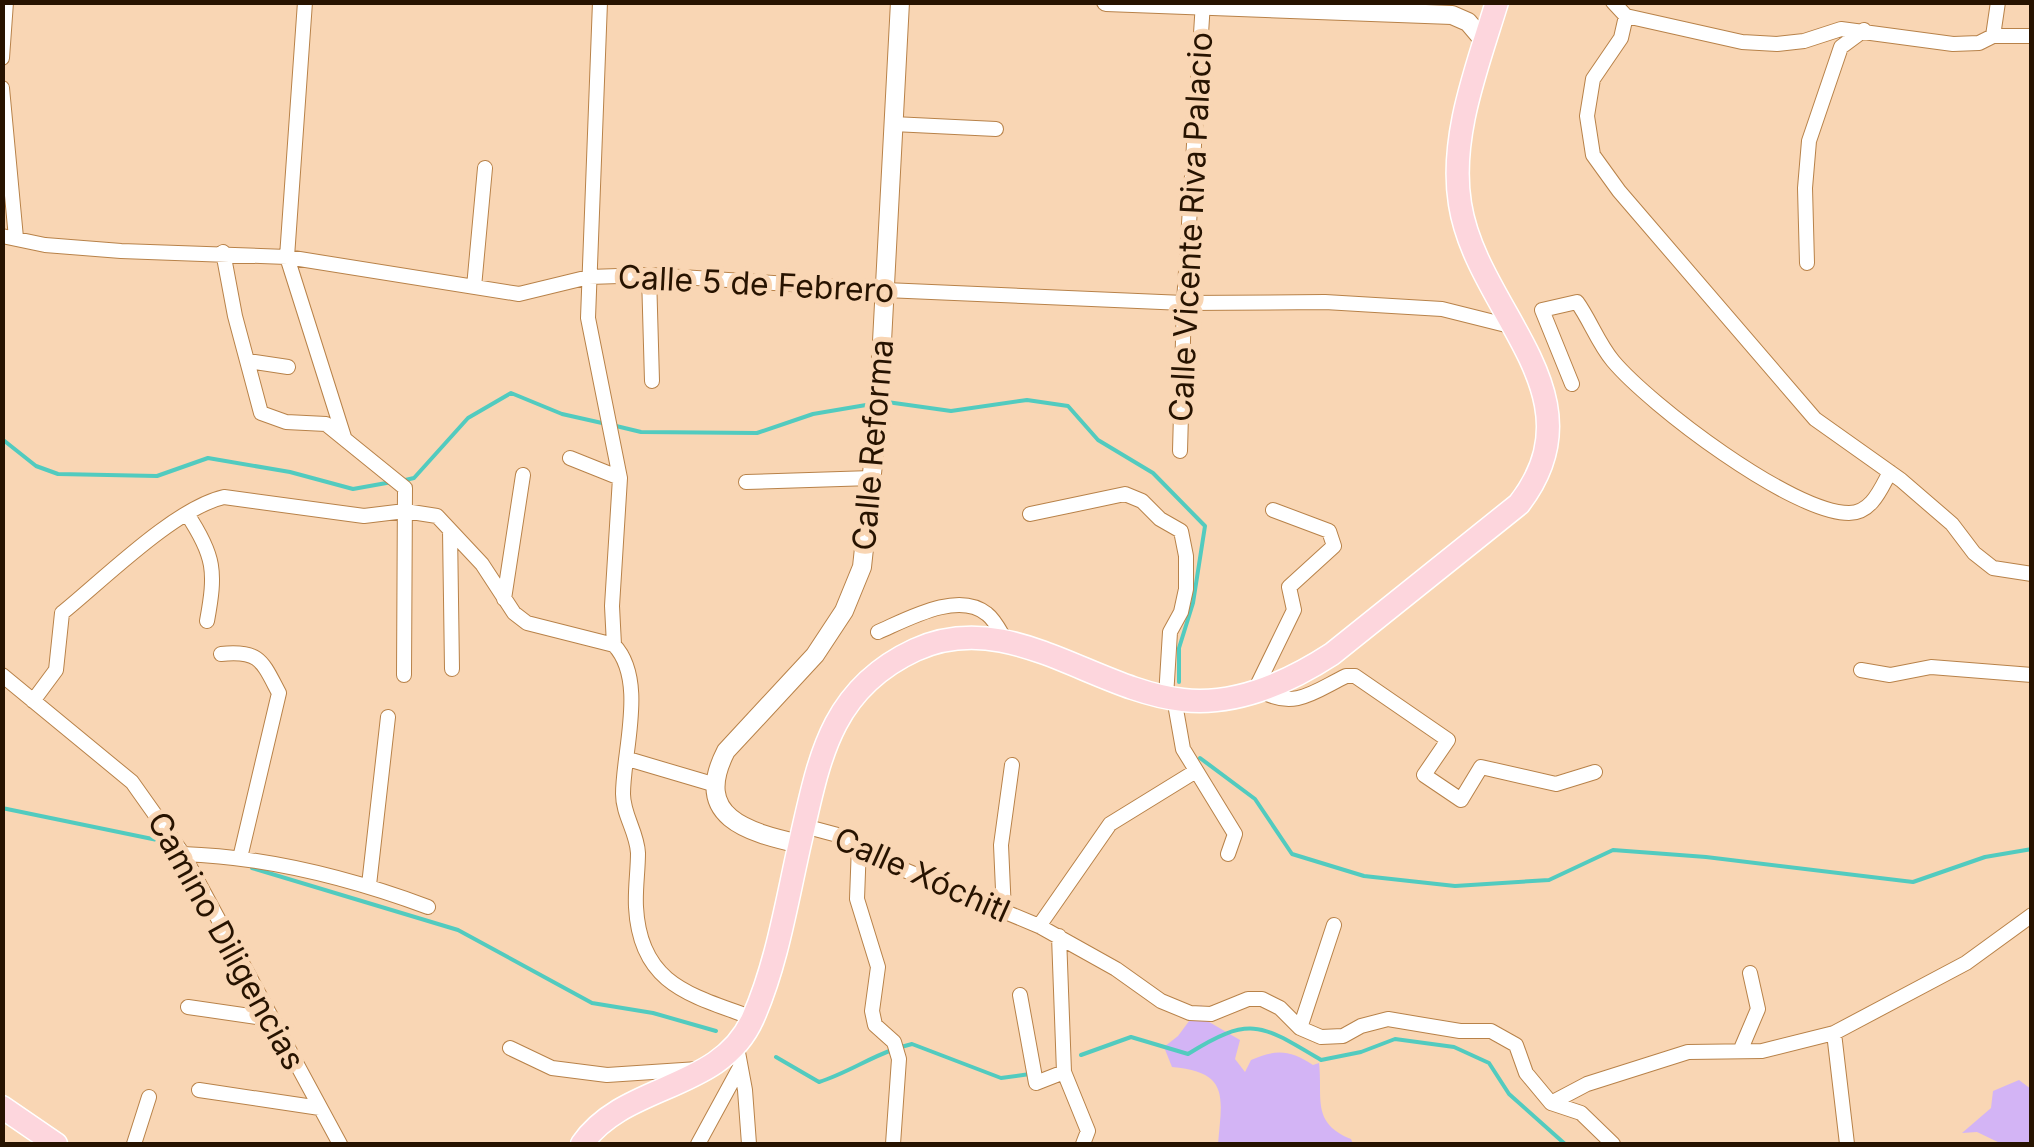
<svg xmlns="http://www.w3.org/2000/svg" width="2034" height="1147" font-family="Inter,sans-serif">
  <rect width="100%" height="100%" fill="#f9d6b4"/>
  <path fill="#d3b4f5" d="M1201 1005 1208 1012 1204 1019 1240 1040 1235 1059 1245 1072 1251 1060C1276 1049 1290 1050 1313 1065L1319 1063C1323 1098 1311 1123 1351 1139L1353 1144H1218C1222 1097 1230 1072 1172 1067L1164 1047 1178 1036Z
    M2019 1080 2031 1089V1144H2002L1977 1132 1962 1133 1991 1108 1993 1091Z"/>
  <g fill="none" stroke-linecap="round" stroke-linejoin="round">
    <path stroke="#52cbbf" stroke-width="4" d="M887 402 951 411 1027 400 1068 406 1098 440 1153 473 1205 526 1193 603 1179 648V682
      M612 425 641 432 757 433 813 414 872 404
      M2 439 36 466 58 474 157 476 208 458 290 472 353 489 392 482
      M401 481 414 478 468 418 511 393 562 414 602 423
      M1200 758 1255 799 1292 854 1364 876 1455 886 1549 880 1613 850 1706 857 1913 882 1985 857 2032 849
      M2 808 167 842
      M252 868 458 930 592 1003 653 1013 716 1031
      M901 1047 912 1044 1001 1078 1030 1074
      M1081 1055 1131 1037 1188 1054C1250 1015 1261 1024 1321 1060L1361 1052 1395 1039 1454 1047 1489 1063 1509 1094 1565 1144
      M776 1057 819 1082C845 1074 867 1059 892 1050"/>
    <defs>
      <path id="minor" d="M305 2 287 257 344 437
        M600 2 588 318 620 478 612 606 614 645C647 680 623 751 623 794 623 815 637 832 638 853 638 871 635 889 636 907 640 985 691 995 753 1018
        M1613 2 1626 16 1742 42 1777 44 1804 41 1841 29 1953 44 1979 43 1993 36H2032
        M1626 16 1621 38 1593 79 1587 116 1593 155 1619 191 1815 419 1901 480 1952 524 1974 553 1993 568 2032 574
        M1993 36 1998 2
        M2 58 6 2
        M2 88 16 238
        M893 124 996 129
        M2 236 45 245 121 251 287 257 519 294 589 277 649 275 885 290 1184 303 1325 302 1442 309 1514 327
        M223 252 235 316 261 413 286 422 326 424 405 488 404 675
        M1807 263 1805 188 1809 141 1841 47 1864 30
        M649 275 652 381
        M474 287 485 168
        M248 361 288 367
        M1572 384 1542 310 1577 302C1590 320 1598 343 1613 361 1650 405 1792 513 1849 513 1872 513 1881 488 1890 472
        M1180 451 1184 303 1203 2
        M570 458 620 478
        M746 482 872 478
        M187 514C215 556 216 572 207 621
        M1030 514 1125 494 1142 501 1160 519 1181 531 1186 556V589L1181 612 1170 632 1166 697
        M450 530 452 669
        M504 599 523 475
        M878 632C906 620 958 590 987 614 995 620 1001 633 1006 641
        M221 654C260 650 262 661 279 693L240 858
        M1861 670 1890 675 1931 667 2032 675
        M2 675 132 782 183 854 340 1144
        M1261 691C1295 710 1315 691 1346 676H1355L1448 740 1424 775 1461 800 1481 767 1556 784 1595 772
        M1254 692 1294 610 1289 587 1334 546 1329 531 1273 510
        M1174 698 1183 749 1235 834 1228 854
        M33 701 56 670 62 613C103 580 175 508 224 497L364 516 405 511 437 516 482 564 514 613 527 623 614 645
        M628 759 716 785
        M804 826 845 837 902 869 1039 926 1116 969 1161 1001 1190 1013 1211 1014 1248 999H1262L1280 1008 1300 1028 1321 1037 1343 1036 1361 1026 1388 1019 1460 1031H1491L1516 1045 1526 1073 1551 1103 1581 1113 1613 1144
        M859 845 857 899 878 967 872 1011 875 1025 894 1042 899 1059 893 1144
        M183 854C266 857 350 878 428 907
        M369 885 388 717
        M1004 912 1001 845 1012 765
        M1039 926 1110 824 1196 771
        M1059 936 1064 1072 1088 1131 1083 1144
        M1020 995 1036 1083 1064 1072
        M188 1007 271 1019
        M1300 1028 1334 925
        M1834 1033 1847 1144
        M737 1047 745 1090 749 1144
        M510 1048 552 1068 607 1075 698 1069
        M1741 1049 1758 1009 1750 973
        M199 1090 320 1108
        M1551 1103 1587 1084 1688 1052 1762 1051 1834 1033 1966 963 2032 915
        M134 1144 149 1097
        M698 1144 740 1067"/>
      <path id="tertiary" d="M1106 2 1452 15 1468 22 1485 42
        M800 844C747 832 692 817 726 751L815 655 844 611 862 567 878 417 900 2"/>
      <path id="primary" d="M2 1107 56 1144
        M582 1144C625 1082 721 1092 753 1018 777 964 787 900 800 843 819 761 829 690 915 650 1009 607 1092 690 1183 700 1236 706 1289 682 1332 654L1519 504C1604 394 1477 312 1460 204 1449 137 1478 65 1497 2"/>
    </defs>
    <use href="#minor" stroke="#b88249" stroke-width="16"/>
    <use href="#tertiary" stroke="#b88249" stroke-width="20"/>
    <use href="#primary" stroke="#fff" stroke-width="25"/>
    <use href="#minor" stroke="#fff" stroke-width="14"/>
    <use href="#tertiary" stroke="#fff" stroke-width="18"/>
    <use href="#primary" stroke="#fdd6dd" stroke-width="22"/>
  </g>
  <g text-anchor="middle" stroke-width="10" stroke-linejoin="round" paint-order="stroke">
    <g font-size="32" fill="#271300" stroke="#f9d6b4">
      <text transform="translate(1191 227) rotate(-87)" y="11">Calle Vicente Riva Palacio</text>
      <text transform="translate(756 284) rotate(3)" y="11">Calle 5 de Febrero</text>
      <text transform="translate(873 445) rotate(-85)" y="11">Calle Reforma</text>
      <text transform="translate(922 875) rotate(24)" y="11">Calle Xóchitl</text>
      <text transform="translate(226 941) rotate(61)" y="11">Camino Diligencias</text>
    </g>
  </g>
  <rect width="2034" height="1147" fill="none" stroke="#271300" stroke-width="10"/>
</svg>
